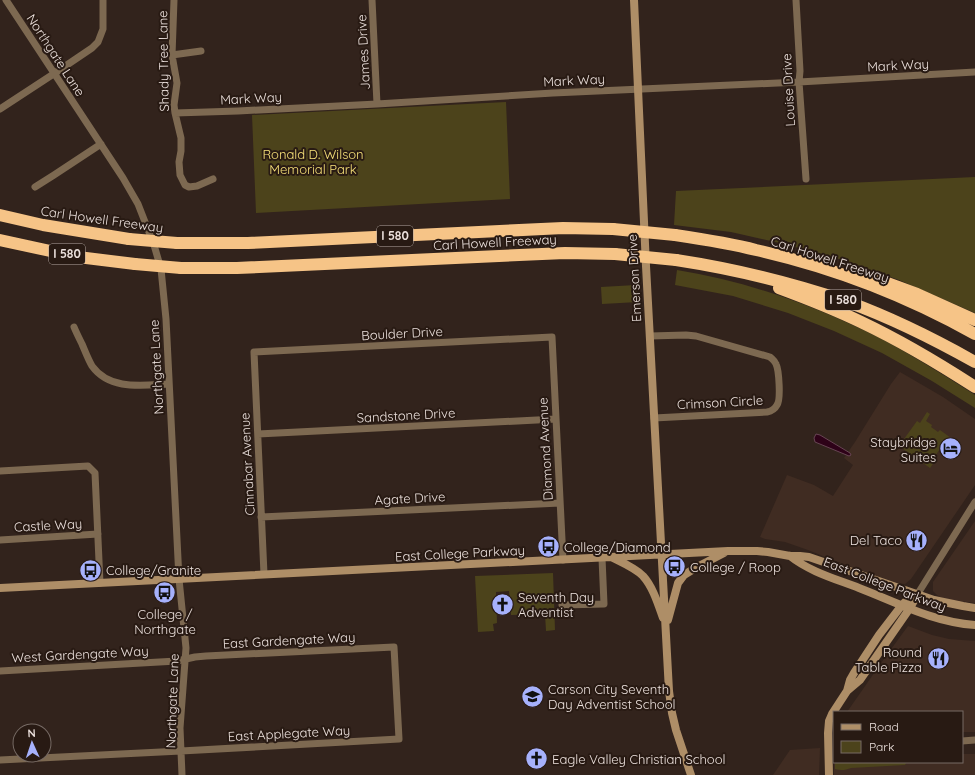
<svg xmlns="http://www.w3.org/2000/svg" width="975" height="775" font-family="Quicksand,sans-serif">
  <rect width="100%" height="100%" fill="#32231c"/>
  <path fill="#402c22" d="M900 372 943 397 975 419V485L911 579 905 584 897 583 838 562 808 550 785 542 765 539 760 537 787 475 814 485 833 496 853 465 844 458 855 442 891 384Z
    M975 521V603L952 600 940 597 937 595 933 591V582Z
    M908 626 932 635 949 639 975 641V732H962V712H847L886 656Z
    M820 748 819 775H773L790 750Z
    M962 754H975V775H834V762H962Z"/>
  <path fill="#4c431b" d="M506 102 510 199 256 213 252 115Z
    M975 177V313L899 280 843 260 780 243 731 232 674 225 676 191Z
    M677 270C747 281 815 306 878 337 910 354 941 373 972 393L975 395V408L932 381 882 353 834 331 788 313 733 296 675 285Z
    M636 285 638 302 602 304 601 287Z
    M927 412 930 414 926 421 932 425 931 427 938 432 940 430 951 438 946 444 944 443 933 459 935 461 930 468 899 446 917 421 920 423Z
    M553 573 555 630 546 631 545 614 511 615 509 591 496 592 497 623 493 624 494 631 478 632 475 576Z
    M835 762H906V763L905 765 851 768C846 770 841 771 835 769Z"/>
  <path fill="#2e0218" stroke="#674553" d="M816 434 820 435 850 453 851 455 849 456 815 442 814 438Z"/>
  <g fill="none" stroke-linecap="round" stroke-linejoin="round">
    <path stroke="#7d6951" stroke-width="7" d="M6 0 123 178 138 204 154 245 161 269 166 319 179 579 186 648 180 728 182 775
      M174 0 172 55 177 83 174 105 175 113 181 138V151L179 162 180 175 185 185 189 187 197 186 213 179
      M372 0 377 104
      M796 0 800 71 799 82 806 179
      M172 55 201 51
      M0 109 55 73 92 48 98 42 103 29V0
      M175 113 238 111 377 104 553 93 799 82 975 72
      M35 187 54 175 101 144
      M74 327C76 332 79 338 82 344 85 351 88 359 92 366 110 391 143 385 169 384
      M650 336 686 335 696 336 770 357C772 359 775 361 776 364 779 370 781 400 777 405 775 409 772 411 767 412L654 418
      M258 434 556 419
      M0 471 88 466 95 473 100 583
      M261 517 560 503
      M0 540 98 534
      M264 574 254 352 552 337 563 560
      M917 595 975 502
      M562 605 604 604 602 558
      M0 671 177 661 195 657 206 656 394 647 399 739 181 751 0 760
      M962 741 975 740"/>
    <path stroke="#ae8e67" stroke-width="8" d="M634 0 646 266 669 691 672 713 676 730 691 775
      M790 556C810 572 836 579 859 588 898 603 933 622 975 625
      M613 558C623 563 635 568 643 576 653 587 658 604 663 618
      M0 588 728 551H757L768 552 790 556H800L809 557 934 600 963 606 975 608
      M668 620 678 583 684 575 697 567 724 553
      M847 691 850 680 854 673 879 635 902 605 905 602
      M829 775 828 733 829 721 832 714 847 691 860 680 910 608 917 595"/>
    <path stroke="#f6c487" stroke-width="12" d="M0 215 43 225 129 239
      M675 235C702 239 729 243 756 250 832 267 907 296 975 334
      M0 240 78 257 135 264
      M177 243H248L563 228 613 229
      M676 260C735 269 792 283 848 302 892 318 934 339 975 362
      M181 268H237L565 253 615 254
      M868 276 917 294 975 320
      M779 288C806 298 834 309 861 322 901 341 938 363 975 387"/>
    <path stroke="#f6c487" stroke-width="12" d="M613 229 675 235
      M129 239 177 243
      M615 254 676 260
      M135 264 181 268"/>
  </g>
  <defs>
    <symbol id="hotel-disc" viewBox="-11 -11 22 22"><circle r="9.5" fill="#a6b1fc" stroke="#281a13"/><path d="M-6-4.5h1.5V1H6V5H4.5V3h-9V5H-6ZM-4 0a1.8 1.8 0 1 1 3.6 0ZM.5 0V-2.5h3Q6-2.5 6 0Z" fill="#111"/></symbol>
    <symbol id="restaurant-disc" viewBox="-11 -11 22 22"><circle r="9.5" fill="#a6b1fc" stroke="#281a13"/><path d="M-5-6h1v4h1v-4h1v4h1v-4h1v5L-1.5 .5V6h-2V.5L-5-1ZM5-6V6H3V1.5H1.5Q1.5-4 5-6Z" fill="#111"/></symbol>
    <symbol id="bus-disc" viewBox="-11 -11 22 22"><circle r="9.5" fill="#a6b1fc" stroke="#281a13"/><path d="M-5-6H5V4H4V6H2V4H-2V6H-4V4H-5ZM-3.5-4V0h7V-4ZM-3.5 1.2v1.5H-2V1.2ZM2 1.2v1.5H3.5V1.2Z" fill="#111"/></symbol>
    <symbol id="church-disc" viewBox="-11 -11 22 22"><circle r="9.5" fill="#a6b1fc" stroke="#281a13"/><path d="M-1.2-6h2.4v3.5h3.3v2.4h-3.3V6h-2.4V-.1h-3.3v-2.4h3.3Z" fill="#111"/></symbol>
    <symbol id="school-disc" viewBox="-11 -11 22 22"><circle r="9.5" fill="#a6b1fc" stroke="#281a13"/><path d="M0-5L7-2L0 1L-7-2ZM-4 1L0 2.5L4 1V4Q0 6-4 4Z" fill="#111"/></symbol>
  </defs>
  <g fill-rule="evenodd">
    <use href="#hotel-disc" x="938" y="436" width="25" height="25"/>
    <use href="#restaurant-disc" x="904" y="528" width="25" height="25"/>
    <use href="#bus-disc" x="536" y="534" width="25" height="25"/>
    <use href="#bus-disc" x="662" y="554" width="25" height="25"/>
    <use href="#bus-disc" x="78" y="558" width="25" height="25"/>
    <use href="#bus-disc" x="152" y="580" width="25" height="25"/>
    <use href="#church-disc" x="490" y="592" width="25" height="25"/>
    <use href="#restaurant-disc" x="926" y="646" width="25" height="25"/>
    <use href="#school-disc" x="520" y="684" width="25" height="25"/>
    <use href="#church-disc" x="524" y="746" width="25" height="25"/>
  </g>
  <g text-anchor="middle" stroke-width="4" stroke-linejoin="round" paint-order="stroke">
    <g fill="#281a13" stroke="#b1a5a0" stroke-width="1">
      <rect x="377" y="226" width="36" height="20" rx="3"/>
      <rect x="49" y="244" width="36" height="20" rx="3"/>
      <rect x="825" y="290" width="36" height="20" rx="3"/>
    </g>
    <g font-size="12" font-weight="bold" fill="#ece1dd">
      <text x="395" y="240">I 580</text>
      <text x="67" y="258">I 580</text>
      <text x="843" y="304">I 580</text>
    </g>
    <g font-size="13" fill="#ece1dd" stroke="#281a13">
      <text transform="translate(363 52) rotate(-93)" y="5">James Drive</text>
      <text transform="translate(56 55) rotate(57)" y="5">Northgate Lane</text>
      <text transform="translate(163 61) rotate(-91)" y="5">Shady Tree Lane</text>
      <text transform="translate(898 65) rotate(-3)" y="5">Mark Way</text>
      <text transform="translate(574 80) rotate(-3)" y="5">Mark Way</text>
      <text transform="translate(788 90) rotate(-93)" y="5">Louise Drive</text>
      <text transform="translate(251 98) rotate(-3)" y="5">Mark Way</text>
      <text transform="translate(102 219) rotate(8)" y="5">Carl Howell Freeway</text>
      <text transform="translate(495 242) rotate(-3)" y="5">Carl Howell Freeway</text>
      <text transform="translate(830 259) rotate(18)" y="5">Carl Howell Freeway</text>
      <text transform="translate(634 278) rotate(-93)" y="5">Emerson Drive</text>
      <text transform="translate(402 333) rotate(-3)" y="5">Boulder Drive</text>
      <text transform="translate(156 367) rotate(-93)" y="5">Northgate Lane</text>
      <text transform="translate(720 402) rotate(-3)" y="5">Crimson Circle</text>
      <text transform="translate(406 415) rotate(-3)" y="5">Sandstone Drive</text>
      <text transform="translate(545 449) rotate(-93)" y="5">Diamond Avenue</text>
      <text transform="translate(247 464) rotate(-93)" y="5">Cinnabar Avenue</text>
      <text transform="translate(410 498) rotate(-3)" y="5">Agate Drive</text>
      <text transform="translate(48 525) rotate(-3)" y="5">Castle Way</text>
      <text transform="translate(460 553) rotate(-3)" y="5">East College Parkway</text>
      <text transform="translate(885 584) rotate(21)" y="5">East College Parkway</text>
      <text transform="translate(289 640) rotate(-3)" y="5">East Gardengate Way</text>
      <text transform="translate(80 654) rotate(-3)" y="5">West Gardengate Way</text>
      <text transform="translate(172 701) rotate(-88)" y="5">Northgate Lane</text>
      <text transform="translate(289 733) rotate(-3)" y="5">East Applegate Way</text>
    </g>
    <g font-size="13" fill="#f7e179" stroke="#281a13">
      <text x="313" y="159">Ronald D. Wilson<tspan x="313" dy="15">Memorial Park</tspan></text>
    </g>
    <g font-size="13" fill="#ece1dd" stroke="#281a13" text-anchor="start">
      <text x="936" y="447" text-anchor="end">Staybridge<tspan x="936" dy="15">Suites</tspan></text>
      <text x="902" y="545" text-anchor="end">Del Taco</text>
      <text x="564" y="552">College/Diamond</text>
      <text x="690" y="572">College / Roop</text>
      <text x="106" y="575">College/Granite</text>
      <text x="518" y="602">Seventh Day<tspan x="518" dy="15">Adventist</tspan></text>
      <text x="165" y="619" text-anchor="middle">College /<tspan x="165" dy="15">Northgate</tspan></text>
      <text x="922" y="657" text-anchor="end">Round<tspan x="922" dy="15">Table Pizza</tspan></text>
      <text x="548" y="694">Carson City Seventh<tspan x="548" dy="15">Day Adventist School</tspan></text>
      <text x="552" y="764">Eagle Valley Christian School</text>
    </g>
  </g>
  <rect x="833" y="711" width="130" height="52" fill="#281a13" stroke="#766a64"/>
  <rect x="841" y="724" width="20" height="6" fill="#ae8e67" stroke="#766a64"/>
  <text x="869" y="731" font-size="12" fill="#ece1dd">Road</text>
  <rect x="841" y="741" width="20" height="12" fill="#4c431b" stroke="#766a64"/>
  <text x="869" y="751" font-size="12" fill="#ece1dd">Park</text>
  <g transform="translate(32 743) rotate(357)"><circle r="19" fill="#281a13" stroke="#766a64"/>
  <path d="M0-3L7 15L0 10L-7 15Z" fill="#a6b1fc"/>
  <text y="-6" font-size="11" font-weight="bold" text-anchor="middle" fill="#ece1dd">N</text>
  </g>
</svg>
